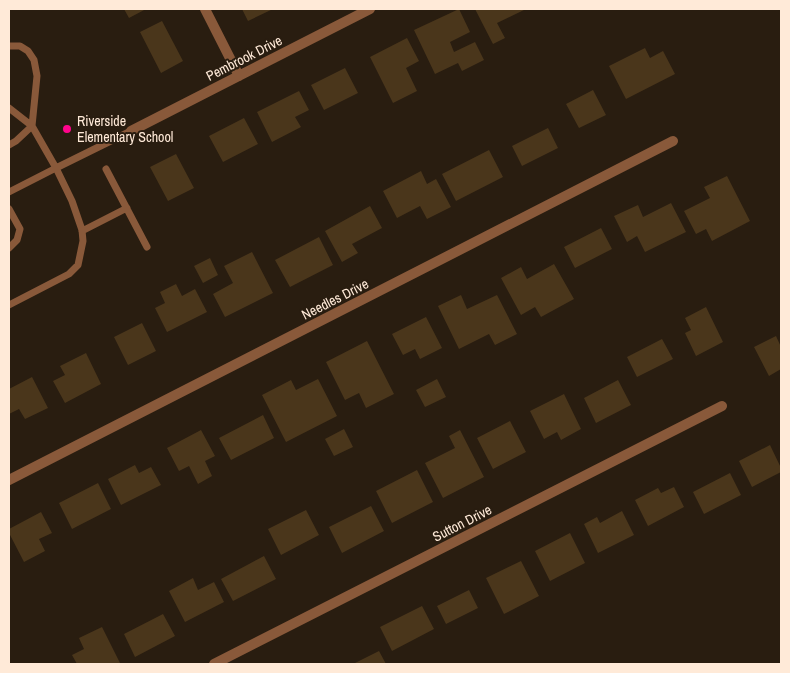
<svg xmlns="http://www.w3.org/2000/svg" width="790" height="673" font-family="'Archivo Narrow',sans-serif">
  <rect width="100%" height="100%" fill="#291d10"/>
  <path fill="#4a361b" d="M124 9H146L129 18Z
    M242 9H273L248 21Z
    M459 9 470 32 450 42 454 52 475 42 484 60 462 71 458 63 435 74 414 30Z
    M475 9H526L497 23 505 38 493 44Z
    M162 21 183 61 161 73 140 32Z
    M407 38 419 61 406 68 417 91 393 103 370 57Z
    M645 48 650 58 663 51 675 74 626 99 609 66Z
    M345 68 358 93 324 110 311 85Z
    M593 90 606 115 579 128 566 104Z
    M299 91 309 110 295 117 301 127 272 142 257 112Z
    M244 118 258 144 223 162 209 136Z
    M548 128 558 148 522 166 512 146Z
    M489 150 503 177 456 201 442 174Z
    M176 154 194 188 168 201 150 167Z
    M421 171 427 184 436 179 451 207 427 219 420 206 397 218 383 191Z
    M727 176 750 221 712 241 706 229 696 234 684 211 710 198 704 187Z
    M671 203 686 232 645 252 637 236 627 242 614 216 638 205 643 217Z
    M370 206 382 228 352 244 358 253 342 262 325 231Z
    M601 228 612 249 575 268 564 247Z
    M319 237 333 265 290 287 275 260Z
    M252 252 273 293 225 317 213 294 233 283 224 266Z
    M210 258 218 275 203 283 194 266Z
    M554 264 574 299 541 317 535 307 521 315 501 278 521 267 527 279Z
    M176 284 182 296 195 289 207 312 167 332 155 308 165 303 160 292Z
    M461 295 467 309 497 295 517 334 495 345 489 334 459 349 438 306Z
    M706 307 723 342 696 356 685 333 691 330 685 318Z
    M426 317 442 348 420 359 415 349 403 355 392 334Z
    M142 323 156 351 128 365 114 337Z
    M776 336 781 347V369L769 376 754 347Z
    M662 339 673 359 637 377 627 357Z
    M367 341 394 394 366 408 359 393 345 400 326 362Z
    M86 353 101 384 65 403 53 381 65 375 60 366Z
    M32 377 48 408 25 419 19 409 9 414V389Z
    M318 379 337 416 286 442 262 395 291 380 296 390Z
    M437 379 446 397 425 407 416 390Z
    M618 380 631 405 596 423 584 398Z
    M564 394 581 429 561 440 557 432 544 439 530 411Z
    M263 415 274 438 231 460 219 438Z
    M510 421 526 452 493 469 477 438Z
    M344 429 353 447 334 456 325 439Z
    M201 430 215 456 205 461 212 476 198 484 189 466 179 471 167 448Z
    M460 430 484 477 443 498 425 463 455 448 449 436Z
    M770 445 781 468V472L752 487 739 461Z
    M135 465 139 473 151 467 161 485 121 505 108 479Z
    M417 470 433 502 392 523 376 491Z
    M730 473 741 495 704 514 693 492Z
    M98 483 111 509 72 529 59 503Z
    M674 487 684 507 648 526 635 500 658 488 661 493Z
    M371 506 384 531 342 553 329 527Z
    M306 510 319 535 281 555 268 529Z
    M622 511 634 535 598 553 584 524 597 517 600 523Z
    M41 512 52 533 39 539 45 551 24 562 9 533V529Z
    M570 533 585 563 550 581 535 551Z
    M264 556 276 579 233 601 221 579Z
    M521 561 539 596 504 614 486 578Z
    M193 578 198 590 214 582 224 602 185 622 169 591Z
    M469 590 478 608 446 624 437 606Z
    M422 606 434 629 392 651 380 627Z
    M163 614 175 636 135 657 124 634Z
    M102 627 120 663 118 664H93L92 663 89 664H77L72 655 84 649 79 638Z
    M379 651 386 664H353Z"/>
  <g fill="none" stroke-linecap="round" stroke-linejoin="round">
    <path stroke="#89593a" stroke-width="7" d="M9 46H20L28 51 34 60 37 76 32 126 16 141 9 145
      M9 108 32 126 56 168 131 131
      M106 169 147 247
      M9 192 56 168 72 201 82 230 83 241 78 265 69 274 9 305
      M9 209 20 229 17 240 9 248
      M82 231 127 208"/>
    <path stroke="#89593a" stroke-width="10" d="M205 9 239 76
      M131 131 370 9
      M9 480 673 141
      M214 664 722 406"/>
  </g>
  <circle fill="#ff048c" stroke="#291d10" stroke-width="2" cx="67" cy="129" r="5"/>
  <g text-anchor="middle" stroke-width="4" stroke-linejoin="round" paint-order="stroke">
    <g font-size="14" fill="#ffead8" stroke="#291d10">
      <text transform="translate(244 58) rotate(-27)" y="5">Pembrook Drive</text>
      <text transform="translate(335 299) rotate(-27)" y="5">Needles Drive</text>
      <text transform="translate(462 523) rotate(-27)" y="5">Sutton Drive</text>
    </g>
    <g font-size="14" fill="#ffead8" stroke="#291d10" text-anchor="start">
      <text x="77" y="126">Riverside<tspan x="77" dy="16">Elementary School</tspan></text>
    </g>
  </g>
  <rect width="790" height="673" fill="none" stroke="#ffead8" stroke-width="20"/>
</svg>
